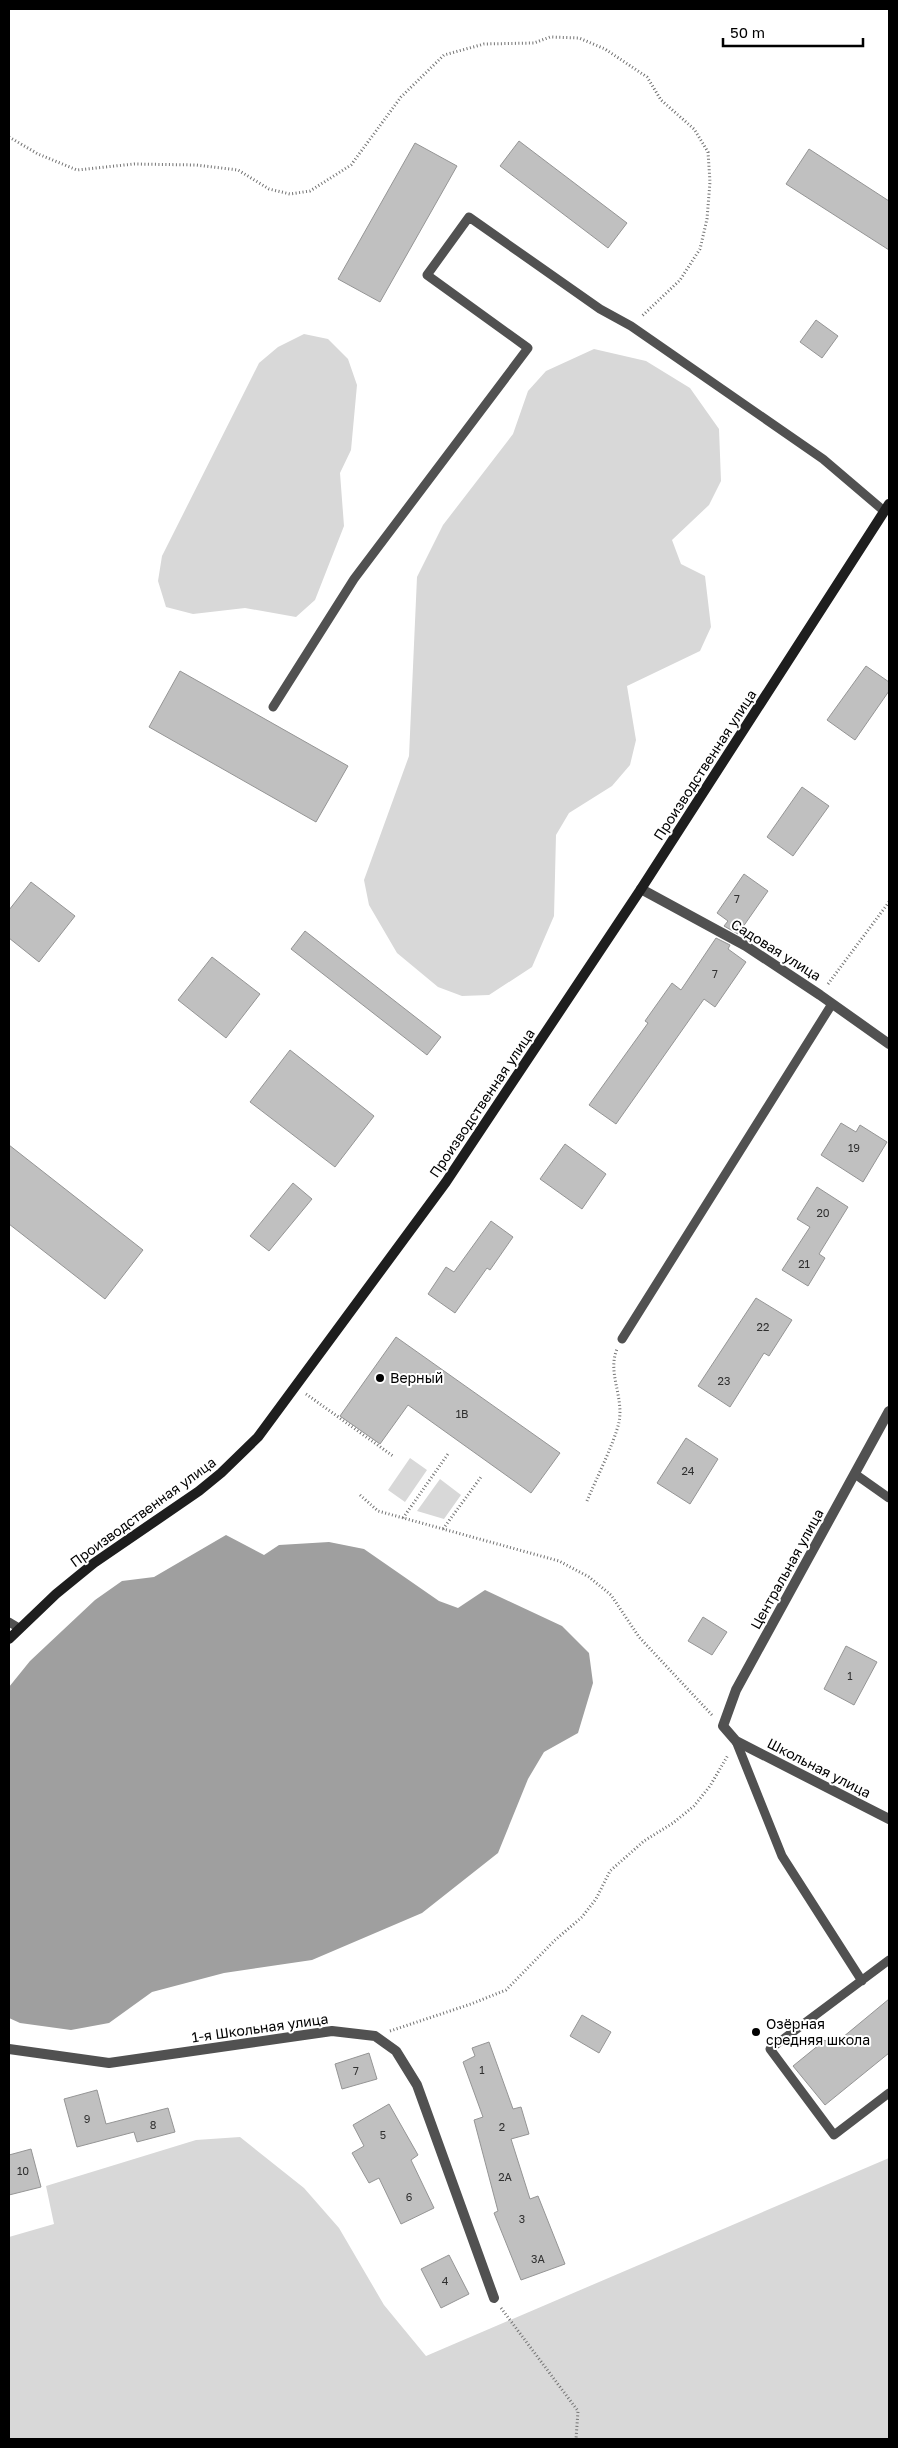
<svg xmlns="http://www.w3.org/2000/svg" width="898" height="2448" font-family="'Golos Text',sans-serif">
  <rect width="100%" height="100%" fill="#fff"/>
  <path fill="#d8d8d8" d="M304 334 328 339 348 359 357 385 351 450 340 473 344 526 315 600 296 617 245 608 193 614 166 607 158 581 162 556 259 363 278 347Z
    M594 349 646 361 690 388 719 429 721 481 709 505 672 540 681 564 705 576 711 627 700 651 627 686 636 740 630 765 612 786 569 813 556 835 554 916 532 967 489 995 462 996 438 987 397 953 369 905 364 880 409 756 417 577 443 525 513 434 528 391 546 371Z
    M410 1458 427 1470 405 1502 388 1490Z
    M440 1479 461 1495 444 1519 417 1511Z
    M240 2137 304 2188 339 2228 384 2305 426 2356 889 2158V2439H9V2237L54 2224 46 2186 196 2140Z"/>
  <path fill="#9f9f9f" d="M226 1535 264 1555 279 1545 329 1542 364 1549 439 1601 458 1608 485 1590 562 1626 589 1653 593 1683 578 1733 544 1752 528 1779 498 1853 422 1913 312 1960 224 1973 152 1992 109 2023 71 2030 20 2023 9 2018V1687L30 1661 95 1600 122 1581 154 1577Z"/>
  <path fill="#c0c0c0" stroke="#959595" d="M519 141 627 223 608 248 500 166Z
    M415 143 457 166 380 302 338 279Z
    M809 149 889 201V250L786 184Z
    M816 320 838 336 822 358 800 342Z
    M866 666 889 682V691L855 740 827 720Z
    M180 671 348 766 316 822 149 727Z
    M802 787 829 806 793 856 767 837Z
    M744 874 768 891 738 934 724 926 728 921 717 913Z
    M31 882 75 916 39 962 9 938V910Z
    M305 931 441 1037 427 1055 291 949Z
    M716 938 730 945 728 949 746 962 715 1007 704 999 616 1124 589 1105 648 1023 645 1021 672 983 681 990Z
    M212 957 260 994 226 1038 178 1000Z
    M290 1050 374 1116 335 1167 250 1102Z
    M841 1123 856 1132 860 1125 887 1142 863 1182 821 1155Z
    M565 1144 606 1174 582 1209 540 1179Z
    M9 1145 143 1250 105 1299 9 1224Z
    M293 1183 312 1199 269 1251 250 1236Z
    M817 1187 848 1207 819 1254 825 1258 808 1286 782 1270 810 1227 797 1219Z
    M491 1221 513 1237 490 1270 487 1268 455 1313 428 1294 446 1267 454 1272Z
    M756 1298 792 1320 769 1356 764 1353 730 1407 698 1386Z
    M396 1337 560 1453 531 1493 408 1405 380 1444 340 1416Z
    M686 1438 718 1459 690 1504 657 1483Z
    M703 1617 727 1632 712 1655 688 1641Z
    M846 1646 877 1662 854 1705 824 1689Z
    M889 1999V2053L825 2105 793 2066 825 2040 831 2047Z
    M582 2015 611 2032 599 2053 570 2036Z
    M489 2042 513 2109 521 2107 529 2134 511 2139 530 2199 538 2196 565 2264 521 2280 494 2213 498 2211 474 2120 483 2117 463 2062 475 2056 472 2048Z
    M369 2053 377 2079 342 2089 335 2064Z
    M97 2090 106 2124 168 2108 175 2132 137 2142 134 2132 77 2147 64 2099Z
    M389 2104 418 2155 411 2160 434 2208 401 2224 379 2178 369 2183 352 2153 364 2146 353 2125Z
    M31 2149 41 2187 9 2195V2155Z
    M449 2255 469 2294 441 2308 421 2269Z"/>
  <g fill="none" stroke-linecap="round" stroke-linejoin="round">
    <path stroke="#737373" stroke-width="3" stroke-dasharray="1 2.5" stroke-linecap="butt" d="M9 137 38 154 77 170 134 164 196 165 238 170 269 189 290 194 310 191 351 165 401 97 444 55 484 44 534 43 550 37 579 38 605 49 647 77 661 100 694 129 708 152 710 182 707 219 700 249 680 280 641 317
      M828 984 889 902
      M306 1394 393 1456
      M360 1495 378 1511 559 1561 589 1577 611 1595 639 1637 712 1715
      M587 1501C596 1479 614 1444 619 1422 624 1396 607 1373 617 1349
      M403 1518 448 1454
      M443 1529 481 1477
      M390 2031 471 2004 506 1990 554 1941 582 1917 596 1899 610 1871 644 1841 673 1823 694 1806 710 1786 728 1755
      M501 2308 578 2411 576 2439"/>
    <path stroke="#515151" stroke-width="9" d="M273 707 354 579 528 348 427 275 469 217 600 309 631 326 823 459 884 511
      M622 1339 832 1004
      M855 1474 889 1498
      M9 1622 19 1628
      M736 1741 782 1856 862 1981
      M889 1960 770 2049 834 2135 889 2093"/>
    <path stroke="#515151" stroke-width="10" d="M641 889 746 946 820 995 889 1044
      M889 1411 736 1690 723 1726 736 1741 889 1819
      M9 2049 109 2063 332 2031 375 2036 396 2051 417 2085 494 2298"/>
    <path stroke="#1e1e1e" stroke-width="10" d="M9 1639 56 1594 94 1563 199 1491 221 1473 258 1437 446 1182 641 889 889 504"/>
  </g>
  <g fill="#000" stroke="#fff" stroke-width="2">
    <circle cx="380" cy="1378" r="5"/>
    <circle cx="756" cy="2032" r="5"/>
  </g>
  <g text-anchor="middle" stroke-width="4" stroke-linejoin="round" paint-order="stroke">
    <g font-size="11" fill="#303030">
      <text x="737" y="903">7</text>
      <text x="715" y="978">7</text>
      <text x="854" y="1152">19</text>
      <text x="823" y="1217">20</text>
      <text x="804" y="1268">21</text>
      <text x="763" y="1331">22</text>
      <text x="724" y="1385">23</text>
      <text x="462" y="1418">1В</text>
      <text x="688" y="1475">24</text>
      <text x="850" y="1680">1</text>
      <text x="482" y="2074">1</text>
      <text x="356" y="2075">7</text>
      <text x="87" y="2123">9</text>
      <text x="153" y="2129">8</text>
      <text x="502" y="2131">2</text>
      <text x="383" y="2139">5</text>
      <text x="23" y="2175">10</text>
      <text x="505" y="2181">2А</text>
      <text x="409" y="2201">6</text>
      <text x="522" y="2223">3</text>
      <text x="538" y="2263">3А</text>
      <text x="445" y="2285">4</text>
    </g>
    <g font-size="14" fill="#000" stroke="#fff">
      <text transform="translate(705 765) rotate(-57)" y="5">Производственная улица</text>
      <text transform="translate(776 950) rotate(32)" y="5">Садовая улица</text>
      <text transform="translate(482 1103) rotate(-56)" y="5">Производственная улица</text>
      <text transform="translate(143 1512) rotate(-36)" y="5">Производственная улица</text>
      <text transform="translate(787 1569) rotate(-61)" y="5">Центральная улица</text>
      <text transform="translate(819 1768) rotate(27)" y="5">Школьная улица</text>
      <text transform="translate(260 2028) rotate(-8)" y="5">1-я Школьная улица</text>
    </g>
    <g font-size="14" fill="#000" stroke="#fff" text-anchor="start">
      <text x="390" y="1383">Верный</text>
      <text x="766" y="2029">Озёрная<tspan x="766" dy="16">средняя школа</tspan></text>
    </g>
  </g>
  <rect width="898" height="2448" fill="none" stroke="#000000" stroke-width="20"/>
  <path d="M723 38v8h140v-8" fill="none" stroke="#000000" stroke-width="2.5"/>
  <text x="730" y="38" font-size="15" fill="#000000" stroke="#ffffff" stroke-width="4" paint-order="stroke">50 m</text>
</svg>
